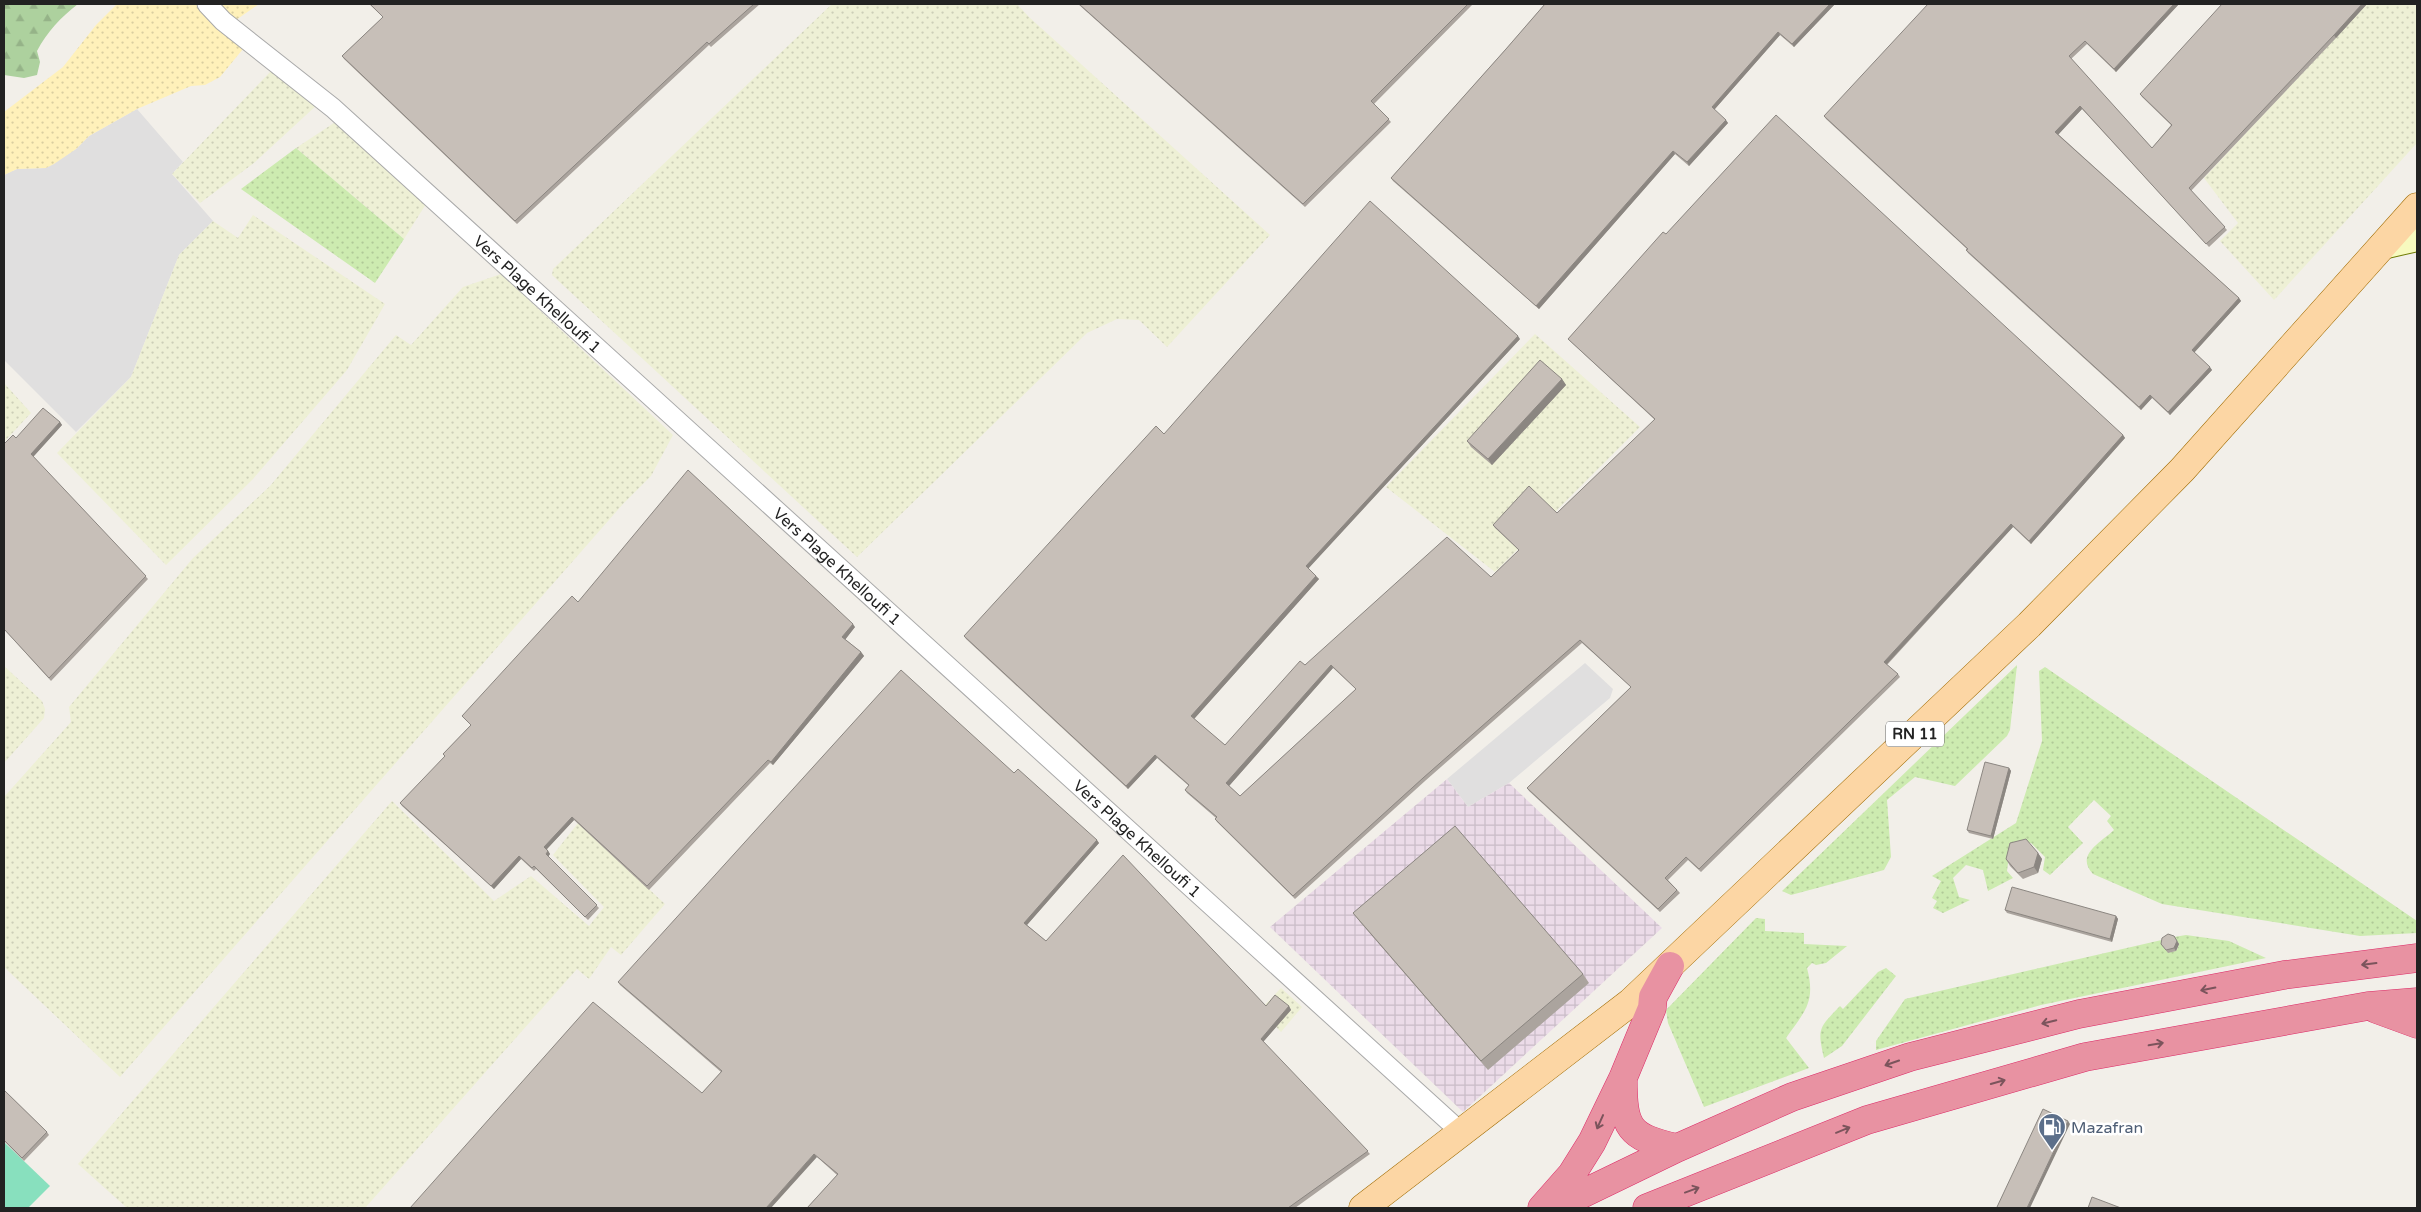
<svg xmlns="http://www.w3.org/2000/svg" width="2421" height="1212" font-family="'Varela Round',sans-serif">
  <defs>
    <pattern id="industrial-grid" width="8" height="8" patternUnits="userSpaceOnUse" patternTransform="scale(1.25)"><rect width="8" height="8" fill="#ebdbe8"/><path d="M0 4h8M4 0v8" fill="none" stroke="#c9bcc7"/></pattern>
    <pattern id="farmland-dots" width="8" height="8" patternUnits="userSpaceOnUse" patternTransform="scale(1.25)"><rect width="8" height="8" fill="#eef0d5"/><path d="M2 2h.1M6 6h.1" fill="none" stroke="#ccceb7" stroke-width="1.8" stroke-linecap="round"/></pattern>
    <pattern id="grass-dots" width="8" height="8" patternUnits="userSpaceOnUse" patternTransform="scale(1.25)"><rect width="8" height="8" fill="#cdebb0"/><path d="M2 2h.1M6 6h.1" fill="none" stroke="#b0c997" stroke-width="1.8" stroke-linecap="round"/></pattern>
    <pattern id="forest-firs" width="22" height="20" patternUnits="userSpaceOnUse" patternTransform="scale(1.25)"><rect width="22" height="20" fill="#add19e"/><path d="M5 1l3.5 6h-7zM16 11l3.5 6h-7z" fill="#95b388"/></pattern>
    <pattern id="sand-dots" width="8" height="8" patternUnits="userSpaceOnUse" patternTransform="scale(1.25)"><rect width="8" height="8" fill="#fff1ba"/><path d="M2 2h.1M6 6h.1" fill="none" stroke="#dacea0" stroke-width="1.8" stroke-linecap="round"/></pattern>
  </defs>
  <rect width="100%" height="100%" fill="#f2efe9"/>
  <path fill="#e0dfdf" d="M137 109 183 162 172 174 213 221 179 255 131 377 76 432 4 360V175L17 169 46 168 76 149 89 136Z
    M1585 663 1613 689 1610 698 1509 783 1468 807 1447 779Z"/>
  <path fill="url(#industrial-grid)" d="M1447 779 1468 807 1509 783 1662 928 1463 1112 1270 927Z"/>
  <path fill="url(#farmland-dots)" d="M832 4H1017L1029 17 1270 235 1167 347 1139 320 1117 319 1087 333 857 557 552 275 553 269Z
    M2367 4H2417V143L2274 300 2220 241 2238 223 2204 178Z
    M272 70 318 104 254 163 200 203 172 174Z
    M337 121 426 204 404 239 296 148Z
    M253 215 385 304 347 370 253 479 166 565 57 453 131 377 179 255 213 221 238 238Z
    M501 274 673 435 651 476 623 504 120 1077 4 967V797L71 722 69 707 193 558 270 486 396 335 411 345 463 287Z
    M1535 334 1640 427 1495 572 1386 487Z
    M4 383 31 413 4 442Z
    M4 666 42 701 45 709 44 718 4 763Z
    M392 801 494 901 531 876 589 926 604 907 553 855 578 823 665 904 621 955 611 947 589 979 577 969 365 1208H127L78 1164Z
    M1281 988 1302 1007 1281 1032 1260 1010Z"/>
  <path fill="url(#grass-dots)" d="M296 148 404 239 375 283 241 189Z
    M2017 665 2010 730 2007 736 1955 786 1915 777 1887 800 1891 857 1884 870 1791 895 1782 891Z
    M2045 667 2417 921V933L2360 936 2162 904 2093 874C2075 855 2100 843 2114 830L2107 821 2111 816 2094 800 2068 827 2083 843 2050 875 2043 870 2045 857 2031 843 2010 847 2007 871 2013 878 1988 891 1983 870 1966 865 1953 878 1959 897 1970 900 1943 913 1933 908 1937 901 1932 898 1941 881 1932 876 2016 823 2042 741 2039 671Z
    M1756 918 1765 919V931L1804 933V944L1847 946 1826 963 1816 965 1812 963 1807 968C1816 1002 1805 1011 1786 1038L1809 1068 1704 1107 1668 1023 1666 1010Z
    M2186 935 2229 941 2266 958 2041 1005 1876 1050V1041L1905 999 2166 939 2163 947 2167 951 2172 952 2177 950 2179 944 2174 937Z
    M1886 968 1896 976 1842 1046 1824 1058C1817 1028 1819 1028 1840 1006L1843 1009 1878 972Z"/>
  <path fill="url(#forest-firs)" d="M4 4H78C61 17 47 32 37 51L40 62 37 75 24 78 4 75Z"/>
  <path fill="url(#sand-dots)" d="M117 4H196L205 15 243 49 220 77 205 85 191 86 137 109 89 136 76 149 54 164 46 168 17 169 4 175V112L63 67 96 25Z
    M220 4H259L236 20Z"/>
  <path fill="#88e0be" d="M4 1142 50 1186 28 1208H4Z"/>
  <g fill="none" stroke-linecap="round" stroke-linejoin="round">
    <defs>
      <g id="street">
        <path id="s1" d="M207 4 223 21 333 108 1463 1134"/>
      </g>
      <path id="secondary" d="M2382 246 2417 238"/>
      <path id="primary" d="M1363 1208 1631 1002 2029 625 2182 470 2417 207"/>
      <path id="highway" d="M2376 1009 2417 1024
        M1623 1078C1623 1128 1628 1137 1677 1148
        M1542 1208 1572 1174 1592 1142 1623 1078 1652 1008 1653 997 1670 966
        M1553 1208 1677 1148 1792 1097 1910 1057 2079 1014 2284 975 2417 958
        M1647 1208 1867 1120 2085 1057 2368 1006 2417 1002"/>
    </defs>
    <use href="#street" stroke="#a9a9a9" stroke-width="21"/>
    <use href="#secondary" stroke="#707d05" stroke-width="28"/>
    <use href="#primary" stroke="#a06b00" stroke-width="29"/>
    <use href="#highway" stroke="#dc2a67" stroke-width="29"/>
    <use href="#street" stroke="#fff" stroke-width="19"/>
    <use href="#secondary" stroke="#f7fabf" stroke-width="26"/>
    <use href="#primary" stroke="#fcd6a4" stroke-width="28"/>
    <use href="#highway" stroke="#e892a2" stroke-width="28"/>
  </g>
  <path fill="#aba49e" fill-rule="evenodd" d="M369 4H760L711 47 709 45 517 224 344 59 342 56 383 17Z
    M1078 4H1473L1374 104 1391 122 1305 207Z
    M1545 4H1835L1794 47 1780 35 1714 110 1728 123 1689 166 1675 154 1539 309 1393 181 1391 178 1506 49Z
    M2179 4 2116 72 2087 44 2071 59 2152 148 2171 125 2142 97 2140 94 2367 4 2336 38 2191 191 2227 230 2209 247 2082 109 2058 134 2239 298 2241 301 2194 352 2212 370 2170 415 2152 398 2141 410 1968 253 1966 250 1967 249 1826 119 1824 116Z
    M1666 234 2123 435 2125 438 2031 544 2013 527 1887 665 1898 674 1900 677 1701 872 1688 860 1668 880 1680 893 1660 912 1529 791 1527 788 1631 687 1582 643 1425 781 1295 899 1217 822 1215 819 1216 818 1187 793 1185 790 1189 786 1157 758 1128 789 966 639 964 636 1164 434 1520 339 1308 568 1319 579 1194 719 1225 745 1305 665 1491 577 1519 550 1495 528 1493 525 1557 513 1655 420 1571 342 1568 339ZM1333 668 1356 689 1240 796 1229 786Z
    M1562 379 1566 385 1492 465 1471 447 1467 441Z
    M60 422 62 425 33 457 148 579 51 681 4 629V444L16 438Z
    M578 602 855 627 845 639 861 652 864 656 773 765 770 763 649 890 574 820 547 849 550 854 548 856 599 908 588 920 536 869 534 871 521 859 494 889 402 806 400 803 445 757 443 754 471 725 462 716Z
    M2009 768 2011 771 1993 839 1969 833 1967 830Z
    M1014 773 1099 843 1027 925 1046 941 1266 1006H1289L1291 1010 1263 1042 1370 1154 1295 1208H807L837 1175 817 1157 702 1093 721 1072 620 985 618 982Z
    M2038 853 2042 859 2038 873 2023 879 2010 866 2006 859Z
    M2005 910 2116 916 2118 919 2112 942 2007 913Z
    M1353 913 1583 974 1589 983 1488 1070 1360 922Z
    M2174 936 2179 944 2176 951 2168 953 2161 944Z
    M4 1090 47 1132 49 1135 24 1161 4 1141Z"/>
  <path fill="#8b8681" d="M1830 4H1835L1794 47 1792 44Z
    M2174 4H2179L2116 72 2114 69Z
    M2362 4H2367L2336 38 2334 35Z
    M1778 32 1780 35 1714 110 1712 107Z
    M2080 106 2082 109 2058 135 2055 132Z
    M1726 120 1728 123 1689 166 1687 162Z
    M1673 151 1675 154 1539 309 1536 306Z
    M2239 298 2241 301 2194 353 2192 350Z
    M1518 336 1520 339 1308 569 1306 566Z
    M2210 367 2212 370 2170 415 2168 412Z
    M1562 379 1566 385 1492 465 1488 459Z
    M2150 395 2152 398 2141 410 2139 407Z
    M60 422 62 425 33 457 31 454Z
    M2123 435 2125 438 2031 544 2029 541Z
    M2011 524 2013 527 1886 665 1884 662Z
    M1316 576 1319 579 1194 719 1191 716Z
    M853 624 855 627 845 640 842 637Z
    M861 652 864 656 773 765 771 762Z
    M1331 665 1333 668 1229 786 1226 783Z
    M1155 755 1157 758 1128 789 1126 786Z
    M2009 768 2011 771 1993 839 1991 836Z
    M572 817 574 820 546 850 544 847Z
    M1097 840 1099 843 1026 926 1024 923Z
    M548 851 550 854 548 857 546 854Z
    M2038 853 2042 859 2038 873 2034 867Z
    M519 856 521 859 494 889 491 886Z
    M2116 916 2118 919 2112 942 2110 939Z
    M2174 936 2179 944 2176 951 2174 948Z
    M1289 1006 1291 1010 1263 1042 1261 1039Z
    M2068 1121 2070 1124 2030 1208H2027Z
    M814 1154 817 1157 771 1208H766Z"/>
  <path fill="#c7bfb8" stroke="#8b8681" fill-rule="evenodd" d="M370 4H754L709 44 707 42 515 221 342 56 383 17Z
    M1079 4H1468L1371 101 1389 119 1303 204Z
    M1545 4H1830L1792 44 1778 32 1712 107 1726 120 1687 162 1673 151 1536 306 1391 178 1506 49Z
    M1928 4H2174L2114 69 2085 41 2069 56 2152 148 2172 125 2140 94 2222 4H2362L2334 35 2189 188 2225 227 2206 244 2080 106 2055 132 2239 298 2192 350 2210 367 2168 412 2150 395 2139 407 1966 250 1968 249 1824 116Z
    M1776 115 2123 435 2029 541 2011 524 1884 662 1898 674 1699 869 1686 857 1665 878 1677 890 1658 909 1527 788 1631 687 1580 640 1423 778 1293 896 1215 819 1217 817 1185 790 1189 785 1155 755 1126 786 964 636 1156 426 1164 434 1370 201 1518 336 1306 566 1316 576 1191 716 1225 745 1300 661 1305 665 1447 537 1491 577 1519 550 1493 525 1529 486 1557 513 1655 419 1568 339 1663 232 1666 234ZM1331 665 1356 689 1240 796 1226 783Z
    M1540 360 1562 379 1488 459 1467 441Z
    M43 408 60 422 31 454 146 576 49 678 4 629V444L13 435 16 438Z
    M688 470 853 624 842 637 861 652 771 762 768 760 647 886 572 817 544 847 548 851 546 854 597 905 585 917 534 866 532 868 519 856 491 886 400 803 445 756 443 754 471 725 462 716 572 596 578 602Z
    M901 670 1014 773 1018 769 1097 840 1024 923 1046 941 1123 855 1266 1006 1275 995 1289 1006 1261 1039 1368 1151 1288 1208H807L838 1174 814 1154 766 1208H410L593 1002 702 1093 722 1071 618 982Z
    M1985 762 2009 768 1991 836 1967 830Z
    M1455 826 1583 974 1481 1061 1353 913Z
    M2026 839 2038 853 2034 867 2018 873 2006 859 2010 843Z
    M2012 887 2116 916 2110 939 2005 910Z
    M2168 934 2174 936 2177 941 2174 948 2166 950 2161 944 2162 938Z
    M4 1090 47 1132 22 1158 4 1140Z
    M2043 1109 2068 1121 2027 1208H1999L1997 1207Z
    M2092 1197 2121 1208H2088Z"/>
  <defs><path id="oneway-shaft" d="M-6 0H5M1.5-3L5.5 0L1.5 3" fill="none" stroke-width="1.6" stroke-linecap="round" stroke-linejoin="round" transform="scale(1.25)"/></defs>
  <g stroke="#7b545c">
    <use href="#oneway-shaft" transform="translate(2369 964) rotate(173)"/>
    <use href="#oneway-shaft" transform="translate(2208 989) rotate(169)"/>
    <use href="#oneway-shaft" transform="translate(2049 1022) rotate(166)"/>
    <use href="#oneway-shaft" transform="translate(2156 1044) rotate(-10)"/>
    <use href="#oneway-shaft" transform="translate(1892 1063) rotate(161)"/>
    <use href="#oneway-shaft" transform="translate(1998 1082) rotate(-16)"/>
    <use href="#oneway-shaft" transform="translate(1600 1122) rotate(114)"/>
    <use href="#oneway-shaft" transform="translate(1843 1130) rotate(-22)"/>
    <use href="#oneway-shaft" transform="translate(1692 1190) rotate(-20)"/>
  </g>
  <defs>
    <symbol id="fuel-pin" viewBox="-11 -11 22 30"><path d="M0 17L-7.5 6A9.5 9.5 0 1 1 7.5 6Z" fill="#5c6f8a" stroke="#fff"/><path d="M-5.5-6h7V0h2V4h1.3V-2.5L3-4.5l.8-.8L6-3V5H2.5V1h-1V6h-7ZM-4.2-4.7v3.2H.2V-4.7Z" fill="#fff"/></symbol>
  </defs>
  <g fill-rule="evenodd">
    <use href="#fuel-pin" x="2036" y="1111" width="32" height="43"/>
  </g>
  <g text-anchor="middle" stroke-width="5" stroke-linejoin="round" paint-order="stroke">
    <rect fill="#fff" stroke="#646464" stroke-width="1" x="1886" y="721.5" width="58" height="25" rx="4"/>
    <g font-size="15" font-weight="bold" fill="#222">
      <text x="1915" y="739">RN 11</text>
    </g>
    <g font-size="16" fill="#222" stroke="#fff">
      <text dy="6" stroke="none"><textPath href="#s1" startOffset="440">Vers Plage Khelloufi 1</textPath></text>
      <text dy="6" stroke="none"><textPath href="#s1" startOffset="845">Vers Plage Khelloufi 1</textPath></text>
      <text dy="6" stroke="none"><textPath href="#s1" startOffset="1250">Vers Plage Khelloufi 1</textPath></text>
    </g>
    <g font-size="16" fill="#4e5e75" stroke="#fff" text-anchor="start">
      <text x="2071" y="1133">Mazafran</text>
    </g>
  </g>
  <rect width="2421" height="1212" fill="none" stroke="#222222" stroke-width="10"/>
</svg>
